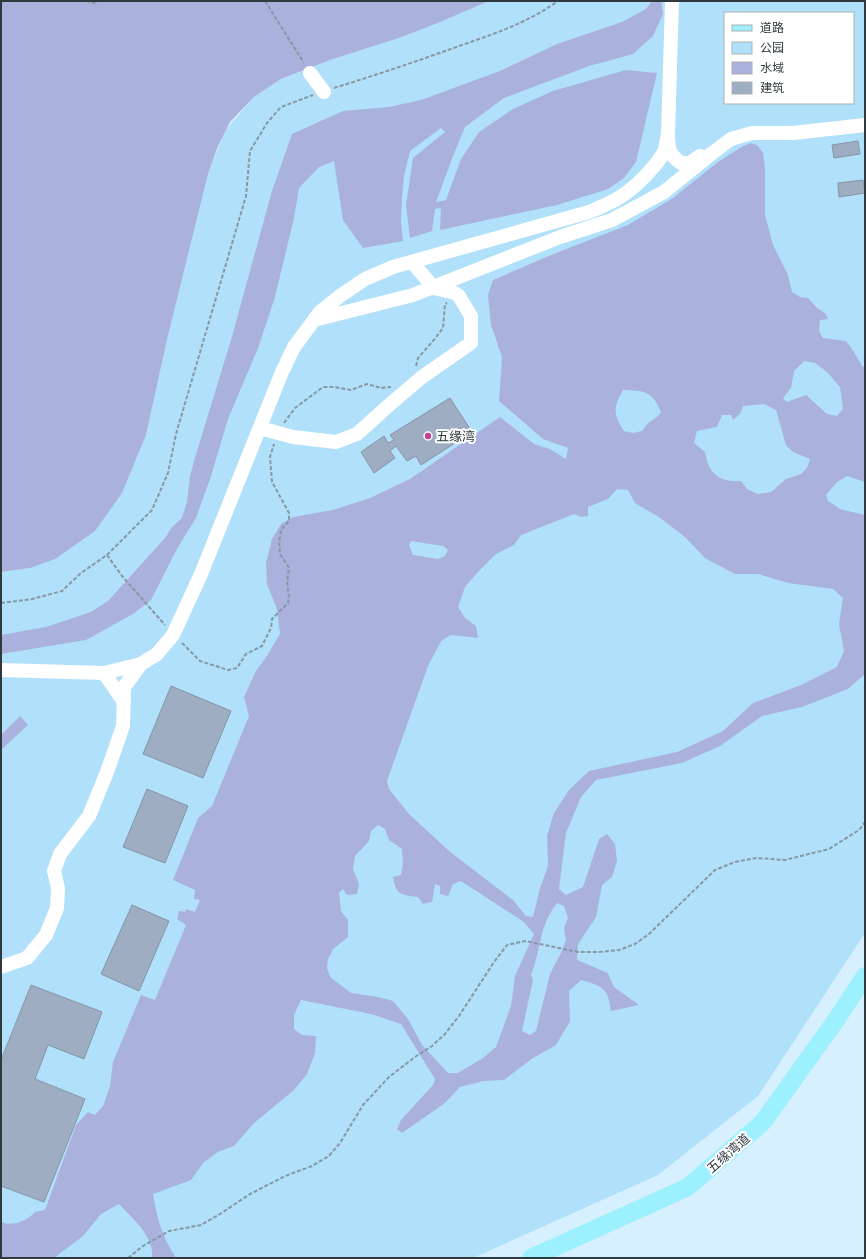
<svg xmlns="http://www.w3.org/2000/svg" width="866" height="1259" font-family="'Fira Sans','Noto Sans SC',sans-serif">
  <rect width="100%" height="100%" fill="#d6f0ff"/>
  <path fill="#b0e0fa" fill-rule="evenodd" d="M489 1H865V933L758 1096 658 1175 473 1258H1V572L30 568 146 435 167 340 208 174 225 131 254 97 281 79 330 60 399 38 438 23ZM725 13H853V103H725Z"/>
  <path fill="#aab1dd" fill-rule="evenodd" d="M1 1H489L438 23 399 38 330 60 281 79 254 97 230 122 218 146 208 174 167 340 146 435 122 493 95 531 55 559 30 568 1 572Z
    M652 1H661L663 14 653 36 633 54 589 66 504 98 465 127 453 156 436 202 446 200 461 159 479 132 513 109 553 91 626 70 657 73 636 162 624 178 608 189 557 205 440 230 441 208 435 209 432 231 410 238 406 205 413 158 445 132 441 128 410 151 404 176 402 198 401 222 403 241 363 248 343 220 334 161 319 167 299 188 294 218 275 297 258 348 228 419 211 476 196 518 178 547 151 600 133 614 86 640 1 654V635L46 627 91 612 108 601 165 538 172 527 182 518 187 502 190 476 194 461 231 340 272 191 292 134 343 111 389 107 421 100 500 71 557 44 622 22 646 9Z
    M751 143 757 145 763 153 765 169V215L773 245 788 275 792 292 800 297 808 298 817 308 825 313 828 319 820 320 819 331 823 338 846 341 854 352 862 366 865 368V482L847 476 837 482 826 495 828 501 840 509 865 515V674L848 689 802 707 762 716 720 746 682 763 596 780 581 797 566 833 559 889 566 895 583 887 599 839 607 834 615 844 617 861 612 877 602 885 596 917 578 944 577 960 608 973 614 987 639 1005 611 1011C608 988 603 986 581 980L569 991 570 1021 556 1045 533 1058 504 1080 484 1081 460 1087 445 1103 402 1133 397 1129 401 1120 433 1085 435 1079 401 1024 371 1014 301 1000 294 1015V1029L302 1035 316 1036 315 1053 307 1074 294 1090 254 1123 234 1146 218 1152 204 1162 191 1180 153 1194C157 1218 162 1237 176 1258H152C155 1237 132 1218 119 1204L101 1214 83 1236 54 1258H1V1222C13 1227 27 1221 35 1212L45 1210 76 1125 88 1112 95 1115 103 1106 110 1086 113 1062 141 995 155 1000 186 925 177 919 179 911 185 912 186 909 195 912 200 900 194 899 195 890 173 880 198 818 212 806 249 716 244 697 256 671 267 656 280 634 277 609 267 584 266 563 272 539 281 524 293 517 333 510 370 498 410 479 500 417 534 444 550 449 566 459 568 448 543 439 499 401 502 357 491 325 488 295 493 280 551 255 628 225 673 198 718 162 743 146ZM804 361 815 363 828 373 840 387 843 409 837 416 827 414 806 395 787 402 783 398 791 388 794 371ZM623 390C644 391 652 390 661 412L657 417 648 423 642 431 633 433 624 431C613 414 613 408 623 390ZM764 404 776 410 786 445 793 452 810 459 807 468 801 474 786 479 771 492 758 494 747 489 741 481C718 482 709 474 705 452L694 443 697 431 717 427 722 415H731L733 420 740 414 743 406ZM617 489 628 490 635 503 659 517 685 537 705 558 735 574H758L788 583 833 589 843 598 839 624 844 651 837 667 801 685 753 703 723 731 677 752 589 771 569 790 554 813 547 836 548 866 540 888 533 917 526 916 513 900 449 851 409 814 389 789 387 781 428 666 441 641 451 635 478 638 476 626 465 618 458 607 465 587 477 573 496 554 514 545 521 535 574 514 581 517 588 516V507L608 499ZM411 541 443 546 448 550 445 556 438 559 413 555 409 545ZM378 825 385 829 389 840 402 849 403 863 401 875 393 877C396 895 401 895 418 897L423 904 432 902 435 884 440 886V894L448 896 453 884 461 881 524 922 534 934 515 976 511 1006 496 1047 483 1058 458 1073H448L422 1045 408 1019 393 1001 378 997 351 993 330 977 327 968 328 959 333 949 348 937V920L341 911 339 893 343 889 347 895 357 894 359 884 353 869 355 856 369 841 371 831ZM557 903 564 906 568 918 564 928 566 940 561 953 550 974 536 1031 530 1035 522 1031 533 980 531 975C542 949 538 927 557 903Z
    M20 716 28 725 1 750V735Z"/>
  <path fill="#9eadc1" stroke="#8594a7" d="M858 141 860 154 834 158 832 145Z
    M863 180 865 193 839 197 838 183Z
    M450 398 472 432 421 465 416 456 407 461 396 446 390 451 395 458 374 473 361 452 384 436 388 443 394 440 390 435Z
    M171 686 231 711 203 778 143 754Z
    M147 789 188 806 165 863 123 847Z
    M132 905 169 921 139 991 101 974Z
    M31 985 102 1012 84 1059 48 1045 35 1079 85 1099 44 1202 1 1186V1060Z"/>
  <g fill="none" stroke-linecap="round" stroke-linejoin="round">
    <path stroke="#8699a3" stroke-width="2" stroke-dasharray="4 2" stroke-linecap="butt" d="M86 1 93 3 100 1
      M265 1 304 63
      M334 88C376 75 418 61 459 46 494 34 527 23 558 1
      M416 366 418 358 433 341 443 328 445 304 447 303
      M284 423 295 408 323 387H334L351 390 367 384 381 388 391 387
      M107 555 122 576 165 625
      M1 603 32 599 62 591 81 573 107 555 152 510 168 473 176 434 246 196 250 151 267 123 281 107 313 95
      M182 643 200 661 228 670 237 668 246 654 262 646 271 628 272 619 288 603 289 597 287 583 289 568 280 554 279 543 281 530 289 521V513L272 482 270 457 274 444
      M128 1258 143 1246 169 1231 201 1225 220 1214 250 1194 285 1176 312 1166 329 1156 340 1143 363 1105 389 1077 415 1057 432 1046 445 1034 459 1016 494 962 507 945 525 941 578 952H599L619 950 635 944 649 934 715 870 735 862 756 858 785 860 829 849 859 830 865 822"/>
    <path stroke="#fff" stroke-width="14" d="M310 73 324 92
      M668 138C669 152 670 155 681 163H690L700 156
      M314 320 413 295 560 237 612 220 664 192 711 154 731 139 752 133H793L865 125
      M260 428 293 437 336 442 357 434 388 406 422 377 471 343V316L459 296 455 293 434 288 412 262
      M1 670 104 673 141 664 157 654 173 635 201 574 282 372 294 347 320 312 340 296 365 279 393 267 589 212C616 201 629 194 649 172 654 166 660 160 664 152 666 146 667 139 668 134L672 1
      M104 673 124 702
      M1 967 27 958 46 935 57 908 58 888 54 871 60 854 89 816 107 772 123 726 124 687 141 664"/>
    <path stroke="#9df0fd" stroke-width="18" d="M531 1258 688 1187 763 1122 836 1020 865 976"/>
  </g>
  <circle fill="#bf4290" stroke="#fff" stroke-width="1.5" cx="428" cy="436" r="4"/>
  <g text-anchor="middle" stroke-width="4" stroke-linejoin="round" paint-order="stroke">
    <g font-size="13" fill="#2f393e" stroke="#fff" text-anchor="start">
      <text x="436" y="441">五缘湾</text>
    </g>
    <g font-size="13" fill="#2f393e" stroke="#fff">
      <text transform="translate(728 1153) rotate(-41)" y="5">五缘湾道</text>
    </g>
  </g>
  <rect width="866" height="1259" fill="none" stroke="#2f393e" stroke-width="4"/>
  <rect x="724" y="12" width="130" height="92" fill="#ffffff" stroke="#acb0b2"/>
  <rect x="732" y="25" width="20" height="6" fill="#9df0fd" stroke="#acb0b2"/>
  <text x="760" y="32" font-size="12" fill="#2f393e">道路</text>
  <rect x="732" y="42" width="20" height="12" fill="#b0e0fa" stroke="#acb0b2"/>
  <text x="760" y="52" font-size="12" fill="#2f393e">公园</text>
  <rect x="732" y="62" width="20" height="12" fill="#aab1dd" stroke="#acb0b2"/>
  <text x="760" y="72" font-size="12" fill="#2f393e">水域</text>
  <rect x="732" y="82" width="20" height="12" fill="#9eadc1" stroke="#acb0b2"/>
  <text x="760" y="92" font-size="12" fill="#2f393e">建筑</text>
</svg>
